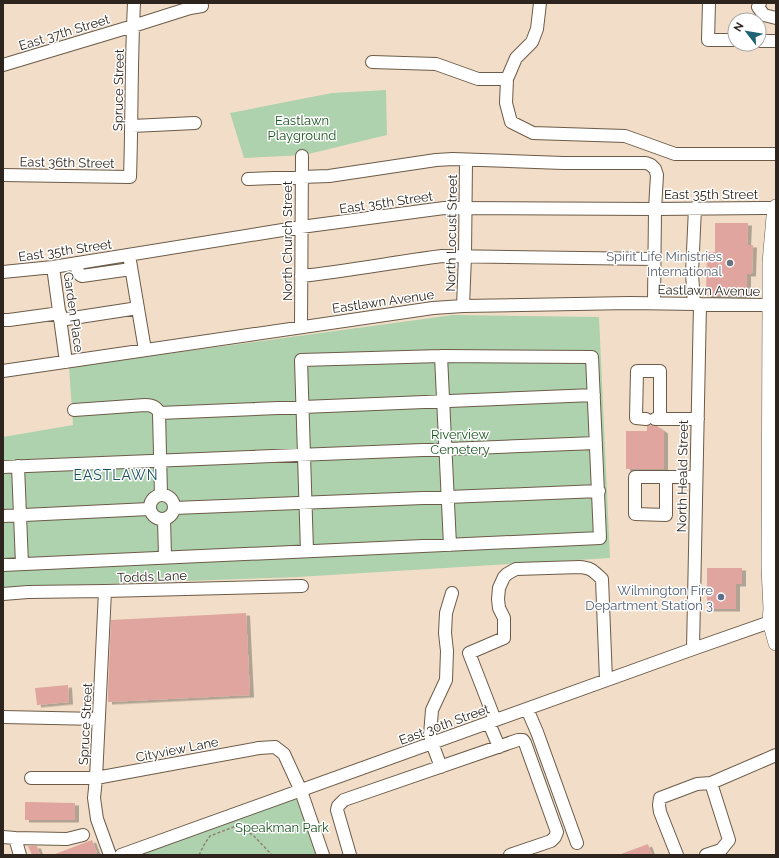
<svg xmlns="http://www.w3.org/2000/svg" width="779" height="858" font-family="Raleway,sans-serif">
  <defs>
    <filter id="shadow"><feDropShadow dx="4" dy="2.5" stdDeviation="0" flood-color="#0004"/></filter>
  </defs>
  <rect width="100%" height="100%" fill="#f2dec8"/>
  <path fill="#aed2ae" d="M386 90 387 135 304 155 244 158 230 113 332 93Z
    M453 315 599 317 610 558 298 577 51 586 3 590V437L73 425 69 367Z
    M301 791 323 855H121Z"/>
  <path fill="#dfa59e" filter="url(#shadow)" d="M715 223H748L747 245H753L752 274H747V296H706L707 252H715Z
    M650 425 657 426 664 431V469H626V431H647V426Z
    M707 568H742V584H736V609H707Z
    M246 613 250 695 108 702V689L111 620Z
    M68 685 69 702 37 705 35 688Z
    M25 802 75 803V820H25Z
    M92 840 97 853 92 855H55V854Z
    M648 844 652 855H621V854Z
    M28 846H37L40 855H32Z"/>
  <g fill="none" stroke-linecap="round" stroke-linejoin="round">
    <defs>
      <path id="minor" d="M540 3 537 29 532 42 516 58 507 79 506 103 511 122 533 133 625 136 675 154H776
        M709 3 708 40H735
        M760 3 758 7 764 15 776 18
        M759 41H776
        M372 62 436 64 478 79H507
        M3 65 133 26 190 8 202 6
        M132 126 195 123
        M3 175 130 177C132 119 131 61 134 3
        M248 179 329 176 436 160 453 159 563 163H646L651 165 655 169 657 175 655 209 654 303
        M129 255 145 350
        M77 263C77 268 77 274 82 276L131 269
        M53 267 66 362
        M3 272 53 267 301 227 444 208 655 209 776 208
        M301 276C348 271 395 262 442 256L654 259
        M694 304 692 273 695 208
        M463 306 465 256 466 160
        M3 320H9L60 313
        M60 320 138 308
        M301 327 302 156
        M441 356 450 545
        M3 371 433 308 463 306 630 303 770 305
        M74 410 145 405C152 405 157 407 159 413L161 495
        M159 413 594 395
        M646 419 636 418 637 371H660V419
        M655 419H698
        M18 466 22 564
        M3 467 596 443
        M666 477V515L635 514V477H696
        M150 507a12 12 0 1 1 24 0a12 12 0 1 1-24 0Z
        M174 508 599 491
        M3 516 149 509
        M164 519 165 557
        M3 565 600 538 592 357 441 356 301 360 307 551
        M105 591 96 778 94 798 97 819 110 855
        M3 594 28 592 105 591 302 586
        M693 649 700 304
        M527 709 537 732 577 843
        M3 717 99 719
        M495 720 469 653 504 638V618L499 608 498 599 499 588 504 577 507 574 516 569 580 567C592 568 593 571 602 579L606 680
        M489 723 499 747
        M441 767 432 743 430 735 432 710 446 680 447 651 445 633 446 613 452 593
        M31 778H96L259 748 275 747 284 754 301 791 323 855
        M3 837 15 838 20 855
        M15 838 67 839 83 835
        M121 855 693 649 776 620
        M350 855 337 810 338 806 344 800 518 740H523L525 743 557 832 555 837 551 841 510 855
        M677 855 660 812 659 805 660 798 697 784 711 783 776 755
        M706 855 721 850 729 840 711 783"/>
      <path id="major" d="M776 207 774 217 770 263V305L769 567 771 609 770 621 776 643"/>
    </defs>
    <use href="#minor" stroke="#6c5b48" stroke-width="14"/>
    <use href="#major" stroke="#6c5b48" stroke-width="16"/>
    <path stroke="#918374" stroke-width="1.5" stroke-dasharray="3 2" stroke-linecap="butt" d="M199 855 205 843 210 836 236 826 253 835 272 855"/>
    <use href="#minor" stroke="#fff" stroke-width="12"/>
    <use href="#major" stroke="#fff" stroke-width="15"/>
  </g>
  <circle fill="#6b7280" stroke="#fff" stroke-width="1.5" cx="730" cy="263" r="4"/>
  <circle fill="#5c6f8a" stroke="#fff" stroke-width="1.5" cx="721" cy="597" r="4"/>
  <g text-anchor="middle" stroke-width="3" stroke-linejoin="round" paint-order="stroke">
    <g font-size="13" fill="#2d251d" stroke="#fff">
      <text transform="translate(64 32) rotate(-17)" y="5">East 37th Street</text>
      <text transform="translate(118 90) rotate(-89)" y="5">Spruce Street</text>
      <text transform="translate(67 162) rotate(1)" y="5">East 36th Street</text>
      <text x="711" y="199">East 35th Street</text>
      <text transform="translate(386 202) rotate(-8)" y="5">East 35th Street</text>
      <text transform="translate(451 233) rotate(-89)" y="5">North Locust Street</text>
      <text transform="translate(287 241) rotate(-90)" y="5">North Church Street</text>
      <text transform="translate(65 250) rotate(-8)" y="5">East 35th Street</text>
      <text transform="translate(709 290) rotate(1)" y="5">Eastlawn Avenue</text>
      <text transform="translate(383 301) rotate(-8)" y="5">Eastlawn Avenue</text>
      <text transform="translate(74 312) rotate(82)" y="5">Garden Place</text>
      <text transform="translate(682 476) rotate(-89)" y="5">North Heald Street</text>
      <text transform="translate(152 576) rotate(-2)" y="5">Todds Lane</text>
      <text transform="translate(85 724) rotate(-87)" y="5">Spruce Street</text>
      <text transform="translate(444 724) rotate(-20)" y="5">East 30th Street</text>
      <text transform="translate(177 749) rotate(-11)" y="5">Cityview Lane</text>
    </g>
    <g font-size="13" fill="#1b5421" stroke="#fff">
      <text x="302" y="125">Eastlawn<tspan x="302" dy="15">Playground</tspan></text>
      <text x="460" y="439">Riverview<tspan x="460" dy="15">Cemetery</tspan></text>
      <text x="282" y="832">Speakman Park</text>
    </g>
    <g font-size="13" fill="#5b616d" stroke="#fff" text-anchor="end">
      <text x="722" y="261">Spirit Life Ministries<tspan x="722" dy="15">International</tspan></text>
    </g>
    <g font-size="13" fill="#4e5e75" stroke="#fff" text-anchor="end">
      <text x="713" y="595">Wilmington Fire<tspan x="713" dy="15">Department Station 3</tspan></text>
    </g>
    <g font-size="14" letter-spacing="1" fill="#184f5d" stroke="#fff">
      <text x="116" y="480">EASTLAWN</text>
    </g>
  </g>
  <rect width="779" height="858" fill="none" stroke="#2d251d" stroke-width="8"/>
  <g transform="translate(747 32) rotate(301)"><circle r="19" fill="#ffffff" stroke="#aba8a5"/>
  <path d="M0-3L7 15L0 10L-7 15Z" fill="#1d6374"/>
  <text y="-6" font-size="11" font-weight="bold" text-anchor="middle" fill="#2d251d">N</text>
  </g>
</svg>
